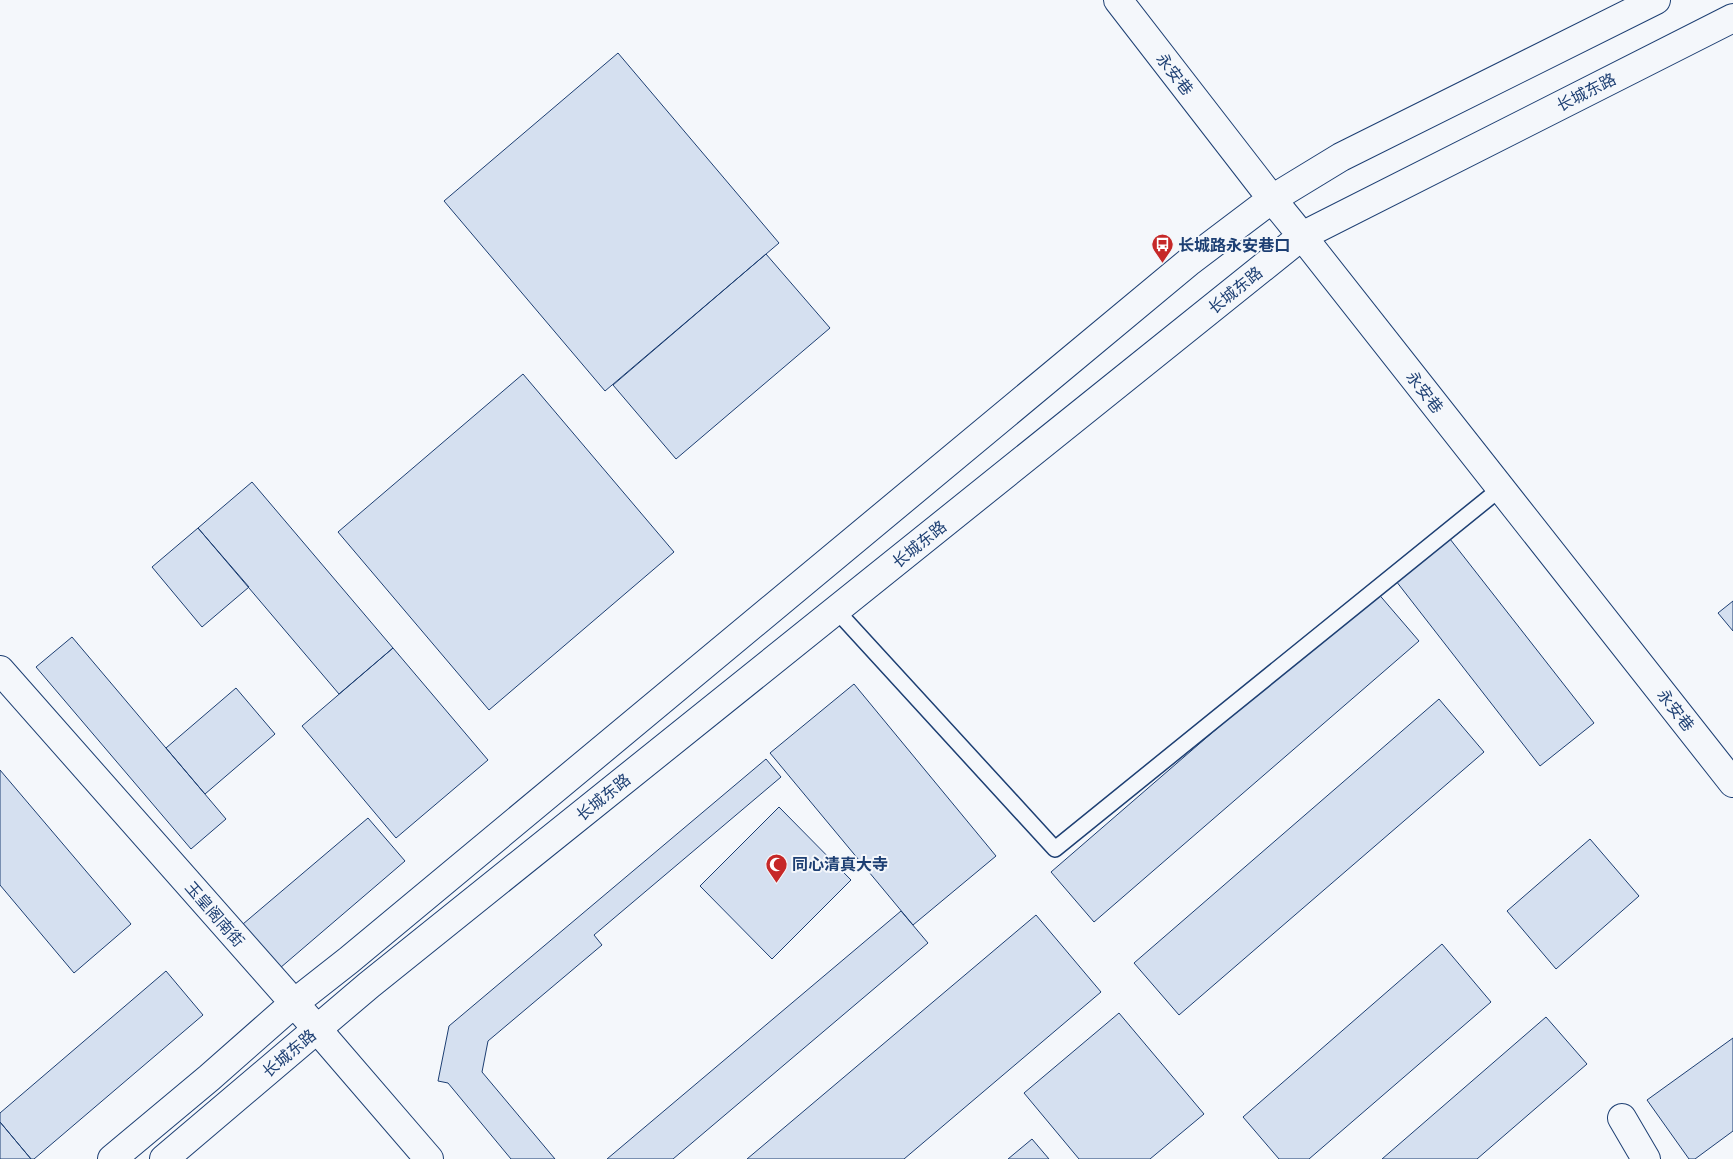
<svg xmlns="http://www.w3.org/2000/svg" width="1733" height="1159" font-family="Spectral,'Noto Sans SC',serif">
  <rect width="100%" height="100%" fill="#f4f7fb"/>
  <path fill="#d5e0f0" stroke="#1d3f73" d="M618 53 779 243 605 391 444 201Z
    M766 254 830 328 676 459 613 385Z
    M523 374 674 552 489 710 338 532Z
    M252 482 393 648 339 694 198 528Z
    M198 528 249 587 202 627 152 567Z
    M1450 539 1594 723 1540 766 1396 581Z
    M1376 591 1419 641 1094 922 1051 872Z
    M1733 601V631L1718 613Z
    M72 637 226 819 191 849 36 667Z
    M393 648 488 760 396 838 302 726Z
    M854 684 996 856 913 925 770 753Z
    M236 688 275 734 205 794 166 748Z
    M1439 699 1484 752 1179 1015 1134 963Z
    M766 759 781 777 594 935 602 945 488 1041 482 1072 555 1159H511L448 1083 438 1081 449 1026Z
    M0 770 131 924 74 973 0 885Z
    M779 807 851 880 772 959 700 886Z
    M368 818 405 861 280 968 243 924Z
    M1590 839 1639 896 1556 969 1507 911Z
    M901 911 928 943 673 1159H607Z
    M1036 915 1101 992 904 1159H747Z
    M1442 944 1491 1002 1309 1159H1279L1243 1117Z
    M166 971 203 1015 34 1159H31L0 1122V1113Z
    M1119 1013 1204 1114 1150 1159H1079L1024 1093Z
    M1546 1017 1587 1064 1477 1159H1382Z
    M1733 1038V1131L1695 1159H1689L1647 1100Z
    M0 1122 31 1159H0Z
    M1032 1139 1049 1159H1008Z"/>
  <g fill="none" stroke-linecap="round" stroke-linejoin="round">
    <defs>
      <path id="lane" d="M836 610 1055 849 1501 488"/>
      <path id="street" d="M1302 236 1733 783
        M1622 1118 1646 1159"/>
      <path id="secondary" d="M1118 0 1272 199 1302 236
        M0 670 317 1029 429 1159
        M112 1159 209 1078 293 1004 349 960 1190 261 1272 199 1341 157 1656 0
        M164 1159 369 985 1302 236 1733 18"/>
    </defs>
    <use href="#lane" stroke="#1d3f73" stroke-width="18"/>
    <use href="#street" stroke="#1d3f73" stroke-width="30"/>
    <use href="#secondary" stroke="#1d3f73" stroke-width="30"/>
    <use href="#lane" stroke="#f4f7fb" stroke-width="15"/>
    <use href="#street" stroke="#f4f7fb" stroke-width="28"/>
    <use href="#secondary" stroke="#f4f7fb" stroke-width="28"/>
  </g>
  <defs>
    <symbol id="bus-pin" viewBox="-11 -11 22 30"><path d="M0 17L-7.5 6A9.5 9.5 0 1 1 7.5 6Z" fill="#c62828" stroke="#f4f7fb"/><path d="M-5-6H5V4H4V6H2V4H-2V6H-4V4H-5ZM-3.5-4V0h7V-4ZM-3.5 1.2v1.5H-2V1.2ZM2 1.2v1.5H3.5V1.2Z" fill="#fff"/></symbol>
    <symbol id="mosque-pin" viewBox="-11 -11 22 30"><path d="M0 17L-7.5 6A9.5 9.5 0 1 1 7.5 6Z" fill="#c62828" stroke="#f4f7fb"/><path d="M3.5-4.9A6 6 0 1 0 3.5 4.9A5 5 0 1 1 3.5-4.9Z" fill="#fff"/></symbol>
  </defs>
  <g fill-rule="evenodd">
    <use href="#bus-pin" x="1150" y="232" width="25" height="34"/>
    <use href="#mosque-pin" x="764" y="852" width="25" height="34"/>
  </g>
  <g text-anchor="middle" stroke-width="4" stroke-linejoin="round" paint-order="stroke">
    <g font-size="16" fill="#1d3f73" stroke="#f4f7fb">
      <text transform="translate(1175 74) rotate(52)" y="6">永安巷</text>
      <text transform="translate(1586 92) rotate(-27)" y="6">长城东路</text>
      <text transform="translate(1235 290) rotate(-39)" y="6">长城东路</text>
      <text transform="translate(1425 392) rotate(52)" y="6">永安巷</text>
      <text transform="translate(919 544) rotate(-39)" y="6">长城东路</text>
      <text transform="translate(1676 710) rotate(52)" y="6">永安巷</text>
      <text transform="translate(603 797) rotate(-39)" y="6">长城东路</text>
      <text transform="translate(215 914) rotate(49)" y="6">玉皇阁南街</text>
      <text transform="translate(289 1053) rotate(-40)" y="6">长城东路</text>
    </g>
    <g font-size="16" font-weight="bold" fill="#1d3f73" stroke="#f4f7fb" text-anchor="start">
      <text x="1178" y="251">长城路永安巷口</text>
      <text x="792" y="870">同心清真大寺</text>
    </g>
  </g>
</svg>
